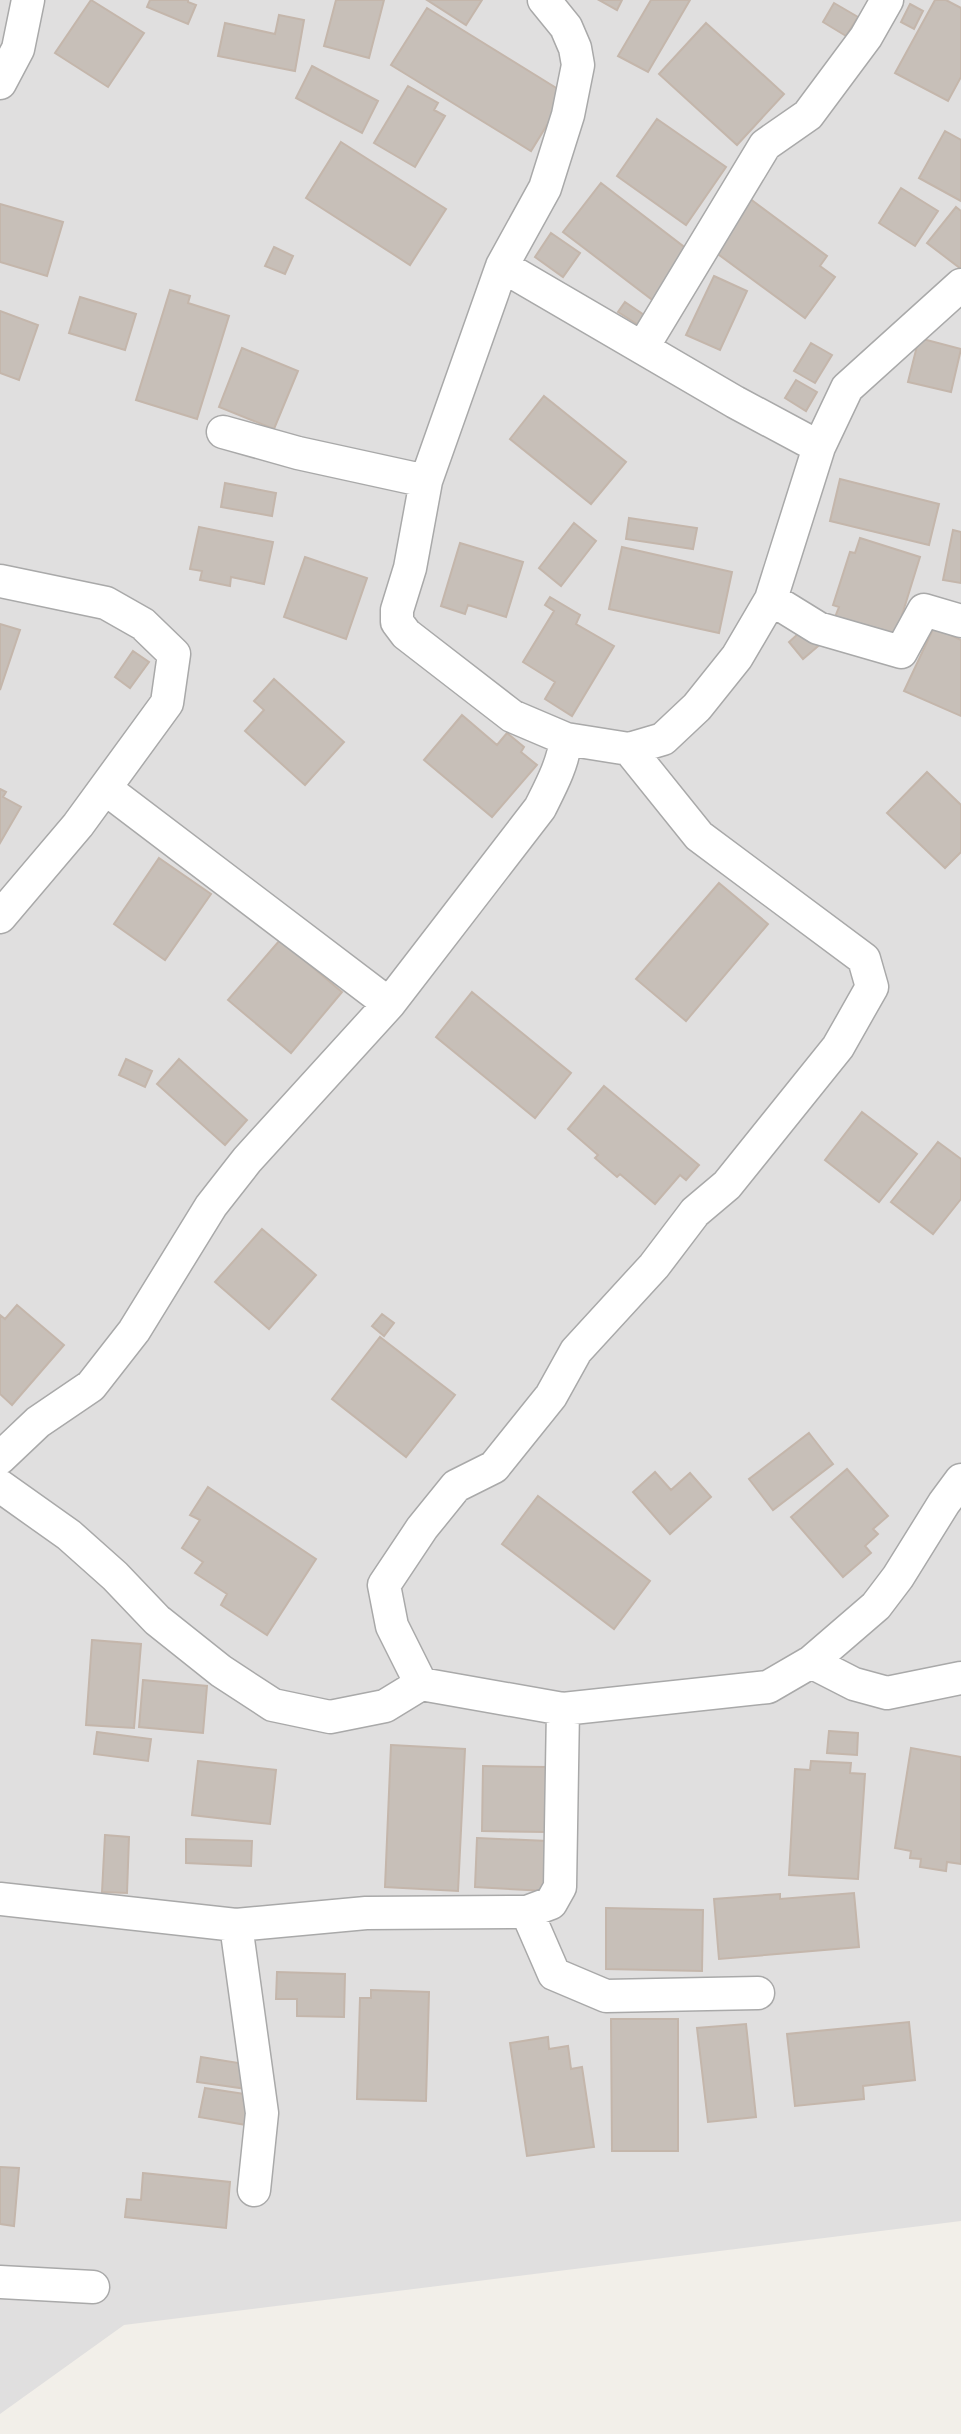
<svg xmlns="http://www.w3.org/2000/svg" width="961" height="2434" font-family="'PT Sans Narrow',sans-serif">
  <rect width="100%" height="100%" fill="#f2efe9"/>
  <path fill="#e0dfdf" d="M0 0H961V2221L124 2325 0 2414Z"/>
  <path fill="#c7bfb8" stroke="#c4b6ab" stroke-width="2" d="M91 0 144 33 108 87 55 53Z
    M150 0H188V2L196 5 188 24 147 7Z
    M336 0H384L369 58 324 46Z
    M427 0H482L466 25Z
    M599 0H622L617 10Z
    M651 0H690L648 72 618 56Z
    M935 0H946L961 8V77L948 101 895 73Z
    M834 3 858 17 846 36 823 22Z
    M910 4 923 11 914 29 901 22Z
    M427 8 566 94 531 151 391 65Z
    M279 15 304 20 295 71 218 56 225 23 275 34Z
    M706 23 784 94 737 145 659 74Z
    M312 66 378 101 362 133 296 98Z
    M408 86 438 103 434 110 445 116 415 167 374 143Z
    M657 119 726 167 686 225 617 176Z
    M945 131 961 140V201L919 178Z
    M341 142 446 209 410 265 306 198Z
    M601 183 696 256 659 305 563 232Z
    M901 188 938 211 915 246 879 223Z
    M749 198 827 256 820 266 835 277 805 318 711 249Z
    M0 204 63 222 47 276 0 262Z
    M956 207 961 211V269L927 243Z
    M551 233 580 253 563 277 535 257Z
    M274 247 293 256 285 274 265 266Z
    M714 276 747 291 720 350 686 335Z
    M170 290 190 296 188 303 229 316 197 419 136 400Z
    M80 297 136 314 125 350 69 333Z
    M625 302 647 317 640 326 618 312Z
    M0 311 38 325 19 380 0 373Z
    M919 338 961 349 951 392 908 382Z
    M811 343 832 355 815 383 794 371Z
    M242 348 298 371 274 429 219 407Z
    M796 380 817 392 806 411 785 398Z
    M544 396 626 462 591 504 510 439Z
    M840 479 939 504 929 545 830 521Z
    M225 483 276 493 272 516 221 507Z
    M629 518 697 528 693 549 626 539Z
    M574 523 596 541 561 586 539 568Z
    M199 527 273 542 264 584 231 577 230 586 200 580 202 571 190 569Z
    M953 530 961 532V583L943 580Z
    M860 538 920 557 894 641 833 622 839 607 833 605 850 552 855 553Z
    M460 543 523 562 506 617 468 605 465 614 441 606Z
    M622 547 732 572 719 633 609 609Z
    M305 557 367 578 346 639 284 617Z
    M550 597 580 615 576 624 614 646 572 716 545 699 555 682 523 662 554 611 545 605Z
    M0 624 20 630 0 690Z
    M808 625 823 642 803 659 789 642Z
    M934 627 961 640V716L904 691Z
    M133 651 149 662 130 688 115 677Z
    M274 679 344 742 305 785 245 731 264 710 254 701Z
    M462 715 497 745 507 733 524 747 521 752 537 765 492 817 424 760Z
    M927 772 961 805V852L945 868 887 813Z
    M0 789 6 792 3 797 21 807 0 843Z
    M159 858 211 894 165 960 114 924Z
    M719 883 768 924 686 1021 636 979Z
    M280 940 342 992 291 1053 228 1000Z
    M472 992 571 1073 535 1118 436 1037Z
    M126 1059 152 1071 145 1087 119 1075Z
    M179 1059 247 1120 225 1145 157 1084Z
    M604 1086 699 1165 686 1180 680 1175 655 1204 620 1174 617 1177 595 1158 598 1155 568 1129Z
    M862 1112 917 1154 879 1202 825 1160Z
    M938 1142 961 1159V1199L933 1234 891 1202Z
    M262 1229 316 1275 269 1329 215 1282Z
    M17 1305 64 1345 12 1405 0 1394V1315L5 1319Z
    M382 1314 394 1323 384 1336 372 1326Z
    M380 1337 455 1395 406 1457 332 1399Z
    M809 1433 833 1464 773 1510 749 1479Z
    M847 1469 888 1516 873 1529 878 1534 865 1546 871 1553 843 1577 791 1517Z
    M655 1472 671 1490 690 1473 711 1497 670 1534 633 1492Z
    M208 1487 316 1559 267 1635 221 1605 227 1594 195 1573 203 1562 182 1548 200 1520 190 1515Z
    M538 1496 650 1581 614 1629 502 1544Z
    M92 1640 141 1644 134 1728 86 1725Z
    M143 1680 207 1686 203 1733 139 1727Z
    M829 1731 858 1733 857 1755 827 1753Z
    M97 1732 151 1739 148 1761 94 1754Z
    M391 1745 465 1749 458 1891 385 1887Z
    M911 1748 961 1757V1864L947 1862 946 1871 920 1867 921 1859 910 1858 911 1851 895 1848Z
    M198 1761 276 1770 270 1824 192 1815Z
    M811 1761 851 1763 850 1773 865 1774 858 1879 789 1875 795 1769 810 1770Z
    M483 1766 547 1767 546 1832 482 1831Z
    M105 1835 129 1837 127 1893 102 1892Z
    M477 1838 548 1841 545 1891 475 1887Z
    M186 1839 252 1841 251 1866 186 1863Z
    M854 1893 859 1947 719 1959 714 1899 780 1894V1899Z
    M606 1908 703 1910 702 1971 606 1969Z
    M277 1972 345 1974 344 2017 297 2016V1999H276Z
    M371 1990 429 1992 426 2101 357 2099 360 1998H371Z
    M611 2019H678V2151H612Z
    M909 2022 915 2080 863 2086 864 2099 795 2106 787 2034Z
    M746 2024 756 2117 708 2122 697 2028Z
    M548 2037 549 2049 568 2046 571 2069 582 2067 594 2147 527 2156 510 2043Z
    M201 2057 251 2065 247 2089 197 2082Z
    M205 2088 257 2096 252 2126 199 2117Z
    M0 2167 19 2168 14 2226 0 2224Z
    M143 2173 230 2182 226 2228 125 2217 127 2199 141 2200Z"/>
  <g fill="none" stroke-linecap="round" stroke-linejoin="round">
    <defs>
      <path id="minor" d="M544 0 566 27 575 48 578 65 568 115 545 188 502 266 426 481 410 568 397 610V622L406 634 512 716 566 739 629 749 663 739 697 707 737 657 771 599 819 447 847 388 961 285
        M0 83 18 49 28 0
        M502 266 735 402 819 447
        M643 347 765 145 808 115 866 37 887 0
        M223 432 298 453 426 481
        M0 581 106 603 143 624 174 654 167 703 78 825 0 917
        M771 599 818 628 901 652 924 610 961 621
        M106 789 389 1004
        M0 1458 38 1422 91 1386 134 1331 211 1206 247 1160 389 1004 540 808C551 786 563 764 566 739
        M0 1486 69 1535 115 1576 157 1620 221 1671 273 1705 330 1717 385 1706 421 1684 563 1709 768 1687 811 1662 876 1606 898 1577 944 1503 961 1480
        M811 1662 854 1684 887 1693 961 1678
        M421 1684 392 1626 384 1585 422 1528 456 1486 494 1467 551 1396 576 1351 654 1266 695 1212 727 1185 838 1047 872 987 864 959 699 836 629 749
        M0 1899 236 1925 366 1913 527 1912 551 1903 560 1887 563 1709
        M527 1912 554 1974 606 1996 758 1993
        M236 1925 262 2113 254 2190
        M0 2282 93 2287"/>
    </defs>
    <use href="#minor" stroke="#a9a9a9" stroke-width="35"/>
    <use href="#minor" stroke="#fff" stroke-width="32"/>
  </g>
</svg>
